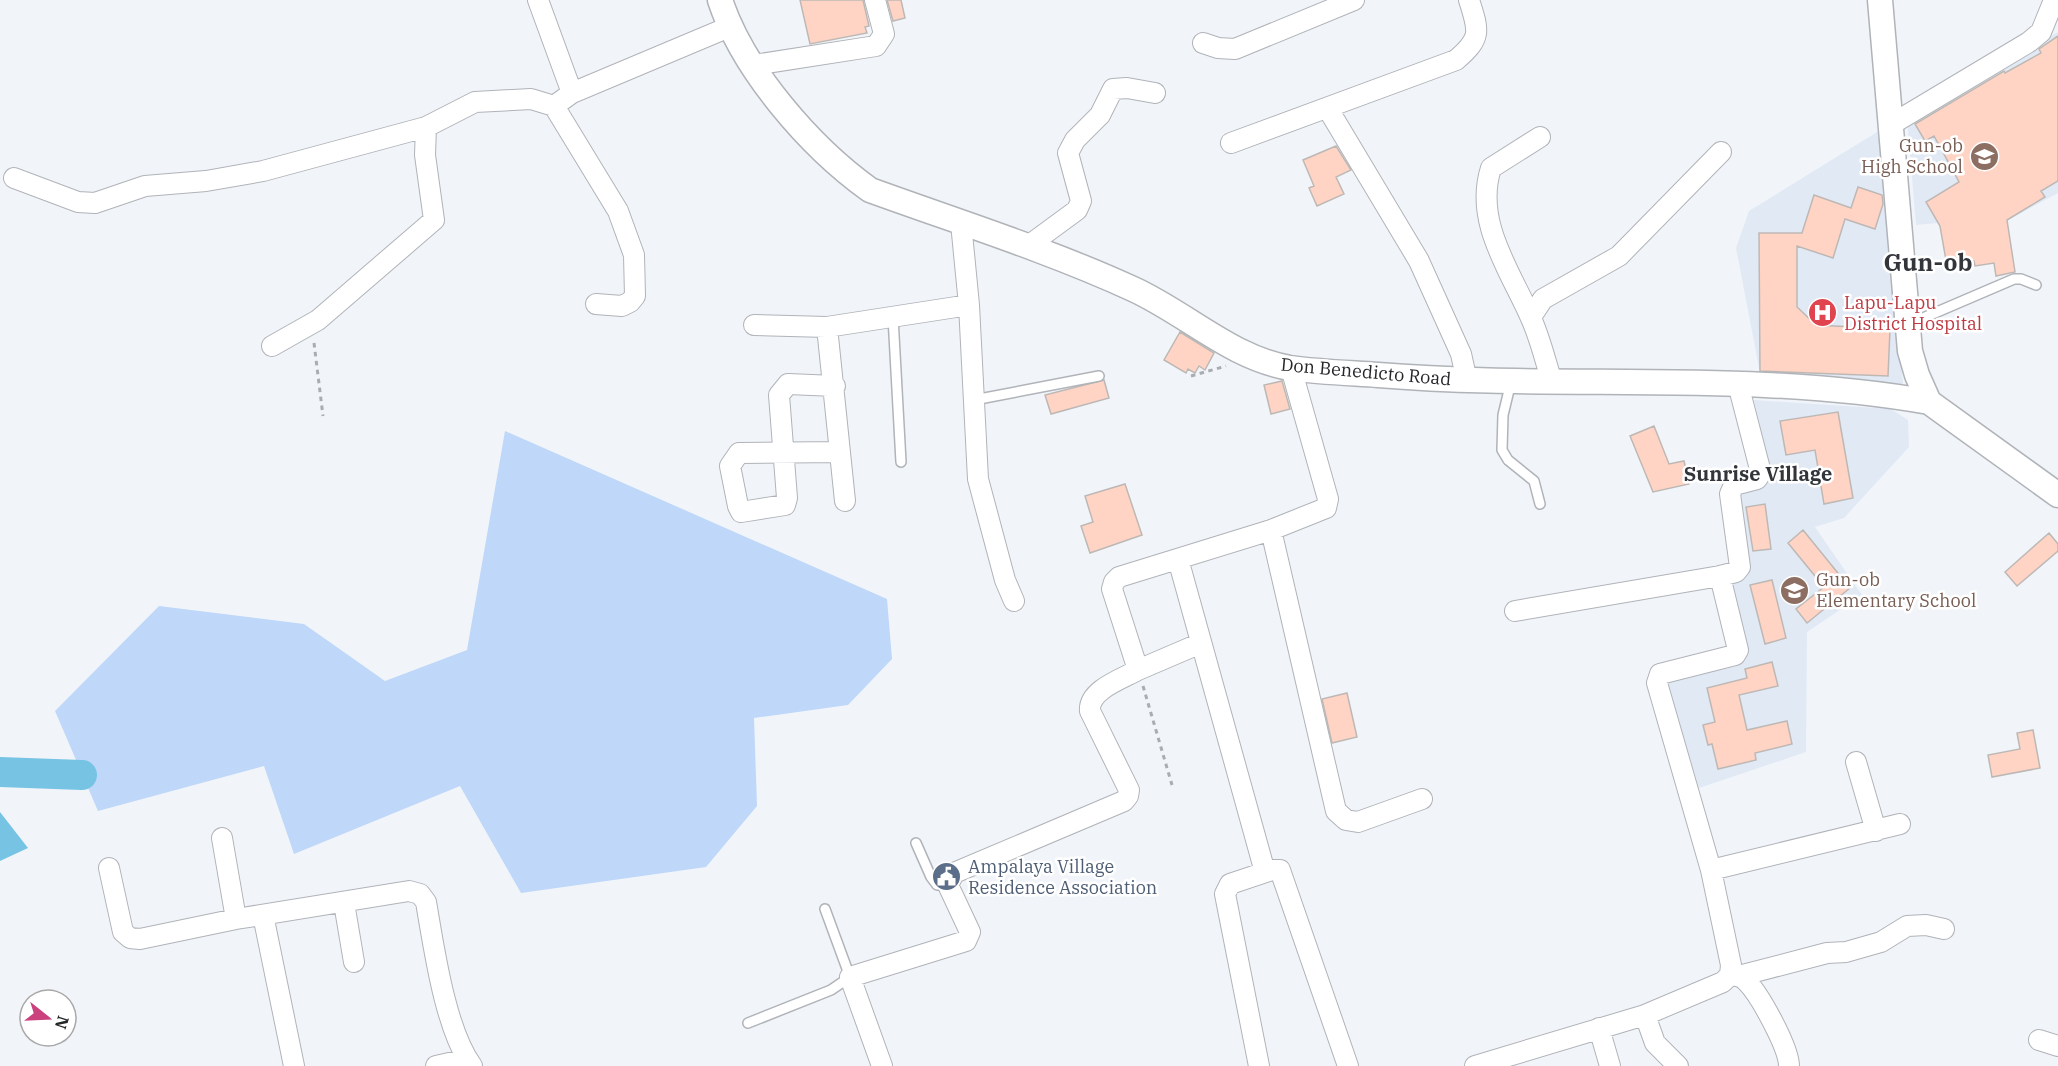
<svg xmlns="http://www.w3.org/2000/svg" width="2058" height="1066" font-family="'IBM Plex Serif',serif">
  <rect width="100%" height="100%" fill="#f1f5fa"/>
  <path fill="#e1e9f5" d="M2058 32V193L2010 219 1995 193 1937 223 1916 225 1907 119Z
    M1882 129 1903 385 1761 378 1736 248 1749 211Z
    M1754 400 1891 409 1908 420 1909 447 1844 518 1815 527 1862 595 1807 632 1806 752 1699 788 1667 680 1735 667 1747 643 1730 585 1747 567 1740 491 1772 480Z"/>
  <path fill="#bfd7f8" d="M505 431 887 599 892 659 848 705 754 718 757 806 706 867 521 893 460 786 294 854 264 766 98 811 55 711 159 606 304 624 385 681 467 650Z"/>
  <path fill="#77c3e4" d="M0 812 28 848 0 861Z"/>
  <g fill="none" stroke-linecap="round" stroke-linejoin="round">
    <path stroke="#77c3e4" stroke-width="30" d="M0 772 82 775"/>
  </g>
  <path fill="#ffd4c4" stroke="#beb8b5" stroke-width="1.5" d="M800 0H863L869 26 865 27 867 33 810 44Z
    M887 0H901L905 18 893 21Z
    M2058 36V181L2041 191 2045 197 2007 220 2015 272 1996 276 1994 263 1975 266 1974 261 1947 266 1940 226 1926 202 1959 182 1934 136 1925 141 1915 124 2004 71 2005 73 2041 53 2039 49Z
    M1336 146 1351 170 1336 177 1344 194 1317 206 1309 188 1314 186 1303 160Z
    M1858 187 1882 195 1883 204 1875 229 1845 219 1833 258 1797 246V307L1816 325 1890 329 1888 376 1760 371 1759 233H1802L1814 195 1851 208Z
    M1180 332 1214 353 1205 370 1199 366 1195 373 1188 369 1186 373 1164 360Z
    M1104 380 1109 398 1051 414 1045 395Z
    M1282 381 1290 409 1271 414 1264 385Z
    M1838 412 1853 498 1824 504 1815 450 1786 455 1780 421Z
    M1654 426 1669 464 1684 461 1689 484 1653 492 1630 436Z
    M1125 484 1142 535 1090 553 1081 526 1093 522 1085 496Z
    M1765 504 1771 549 1753 551 1746 507Z
    M1803 530 1850 588 1807 623 1796 609 1824 587 1788 543Z
    M2049 533 2058 544V551L2017 586 2005 572Z
    M1772 580 1786 638 1765 644 1750 585Z
    M1772 662 1778 686 1739 695 1747 730 1787 721 1792 744 1755 753 1756 760 1718 769 1712 744 1708 745 1703 725 1715 722 1707 688 1747 678 1745 669Z
    M1347 693 1357 737 1332 743 1322 699Z
    M2033 730 2040 768 1992 777 1988 755 2020 749 2017 733Z"/>
  <g fill="none" stroke-linecap="round" stroke-linejoin="round">
    <defs>
      <path id="service" d="M893 317 901 462
        M1909 324 2014 279H2021L2036 285
        M1511 382 1503 415 1502 450 1508 460 1534 481 1540 504
        M974 400 1099 376
        M916 843 931 877 937 885H948
        M748 1023 831 990 850 977 825 909"/>
      <path id="minor" d="M538 0 572 93
        M1203 43 1218 48 1235 49 1354 0
        M754 65 876 46 884 34 875 0
        M554 106 572 93 729 27
        M1328 109 1419 261 1461 354 1467 381
        M1892 124 2029 42 2041 32 2054 0
        M1540 137 1491 168C1474 221 1509 269 1530 316 1540 337 1545 360 1552 382
        M1231 143 1456 60C1482 38 1479 31 1469 0
        M14 178 78 202 95 203 145 186 206 181 263 171 426 127
        M961 223 969 305 978 479 1005 580 1014 601
        M1028 246 1077 210 1081 201 1068 153 1075 140 1100 115 1113 89 1127 88 1155 93
        M1531 317 1543 299 1619 256 1721 152
        M754 325 827 327 969 305
        M827 327 845 501
        M272 346 318 320 434 220 425 155 426 127 475 102 531 99 554 106 618 211 634 255 635 296 630 302 622 306 596 304
        M835 386 788 384 779 395 787 498 785 505 741 512 738 506 730 466 739 453 840 452
        M1271 530 1336 811 1346 820 1358 822 1422 799
        M1178 559 1265 872
        M1515 611 1720 576
        M1138 670 1201 643
        M1856 762 1876 831
        M222 838 236 919
        M109 868 123 932 130 938 140 939 236 919 409 891 420 894 426 902C434 948 445 1029 472 1066
        M1711 870 1900 824
        M344 903 354 962
        M263 915 294 1066
        M1730 975C1737 976 1742 976 1747 982 1760 995 1789 1048 1789 1066
        M1739 976 1827 953 1846 952 1881 942 1907 926 1926 925 1944 929
        M1645 1015 1655 1043 1678 1066
        M1599 1028 1610 1066
        M2039 1040 2058 1046
        M436 1066 467 1059
        M882 1066 850 977 966 941 970 932 948 885 954 873 1124 801 1128 796 1129 790 1090 711C1088 690 1122 679 1138 670L1112 589 1114 582 1119 577 1271 530 1326 508 1328 499 1291 368
        M1259 1066 1225 894 1230 884 1272 870H1280L1348 1066
        M1475 1066 1645 1015 1723 982 1730 975 1731 965 1711 870 1657 683 1660 674 1735 655 1738 650 1720 576 1736 572 1740 567 1730 494 1734 485 1757 479 1761 473 1738 384"/>
      <path id="tertiary" d="M720 0C743 70 810 147 870 190 958 222 1048 250 1133 289 1186 313 1231 358 1290 368 1319 372 1349 373 1378 375 1561 390 1748 370 1929 402
        M1880 0 1910 351 1917 375 1929 402 2058 495"/>
    </defs>
    <use href="#service" stroke="#b0b3b8" stroke-width="12"/>
    <use href="#minor" stroke="#b0b3b8" stroke-width="22"/>
    <use href="#tertiary" stroke="#b0b3b8" stroke-width="27"/>
    <path stroke="#a9acb0" stroke-width="3" stroke-dasharray="4.5 4.5" stroke-linecap="butt" d="M314 343 323 416
      M1191 376 1226 366
      M1143 686 1172 785"/>
    <use href="#service" stroke="#fff" stroke-width="9"/>
    <use href="#minor" stroke="#fff" stroke-width="20"/>
    <use href="#tertiary" stroke="#fff" stroke-width="24"/>
  </g>
  <defs>
    <symbol id="school-disc" viewBox="-11 -11 22 22"><circle r="9.5" fill="#8d6e63" stroke="#fff"/><path d="M0-5L7-2L0 1L-7-2ZM-4 1L0 2.5L4 1V4Q0 6-4 4Z" fill="#fff"/></symbol>
    <symbol id="hospital-disc" viewBox="-11 -11 22 22"><circle r="9.5" fill="#e0444e" stroke="#fff"/><path d="M-5-5h3v3.5h4V-5h3V5h-3V1.5h-4V5h-3Z" fill="#fff"/></symbol>
    <symbol id="civic-disc" viewBox="-11 -11 22 22"><circle r="9.5" fill="#5c6f8a" stroke="#fff"/><path d="M-.6-6.5H3V-4.5H.6V-3L4-1V1h2V6H-6V1h2V-1L-.6-3ZM-1.2 2.5V6h2.4V2.5Z" fill="#fff"/></symbol>
  </defs>
  <g fill-rule="evenodd">
    <use href="#school-disc" x="1968" y="140" width="33" height="33"/>
    <use href="#hospital-disc" x="1806" y="296" width="33" height="33"/>
    <use href="#school-disc" x="1778" y="574" width="33" height="33"/>
    <use href="#civic-disc" x="930" y="860" width="33" height="33"/>
  </g>
  <g text-anchor="middle" stroke-width="5" stroke-linejoin="round" paint-order="stroke">
    <g font-size="18" fill="#785e54" stroke="#fff" text-anchor="end">
      <text x="1963" y="152">Gun-ob<tspan x="1963" dy="21">High School</tspan></text>
      <text x="1816" y="586" text-anchor="start">Gun-ob<tspan x="1816" dy="21">Elementary School</tspan></text>
    </g>
    <g font-size="18" fill="#be3a42" stroke="#fff" text-anchor="start">
      <text x="1844" y="309">Lapu-Lapu<tspan x="1844" dy="21">District Hospital</tspan></text>
    </g>
    <g font-size="18" fill="#252628" stroke="#fff">
      <text transform="translate(1366 372) rotate(5)" y="6">Don Benedicto Road</text>
    </g>
    <g font-size="18" fill="#4e5e75" stroke="#fff" text-anchor="start">
      <text x="968" y="873">Ampalaya Village<tspan x="968" dy="21">Residence Association</tspan></text>
    </g>
    <g font-size="20" font-weight="bold" fill="#323539" stroke="#fff">
      <text x="1758" y="481">Sunrise Village</text>
    </g>
    <g font-size="24" font-weight="bold" fill="#323539" stroke="#fff">
      <text x="1928" y="271">Gun-ob</text>
    </g>
  </g>
  <g transform="translate(48 1018) rotate(108)"><circle r="28" fill="#ffffff" stroke="#a8a8a9" stroke-width="1.5"/>
  <path d="M0-4.5L10 22L0 15L-10 22Z" fill="#ca417e"/>
  <text y="-9" font-size="16" font-weight="bold" text-anchor="middle" fill="#252628">N</text>
  </g>
</svg>
